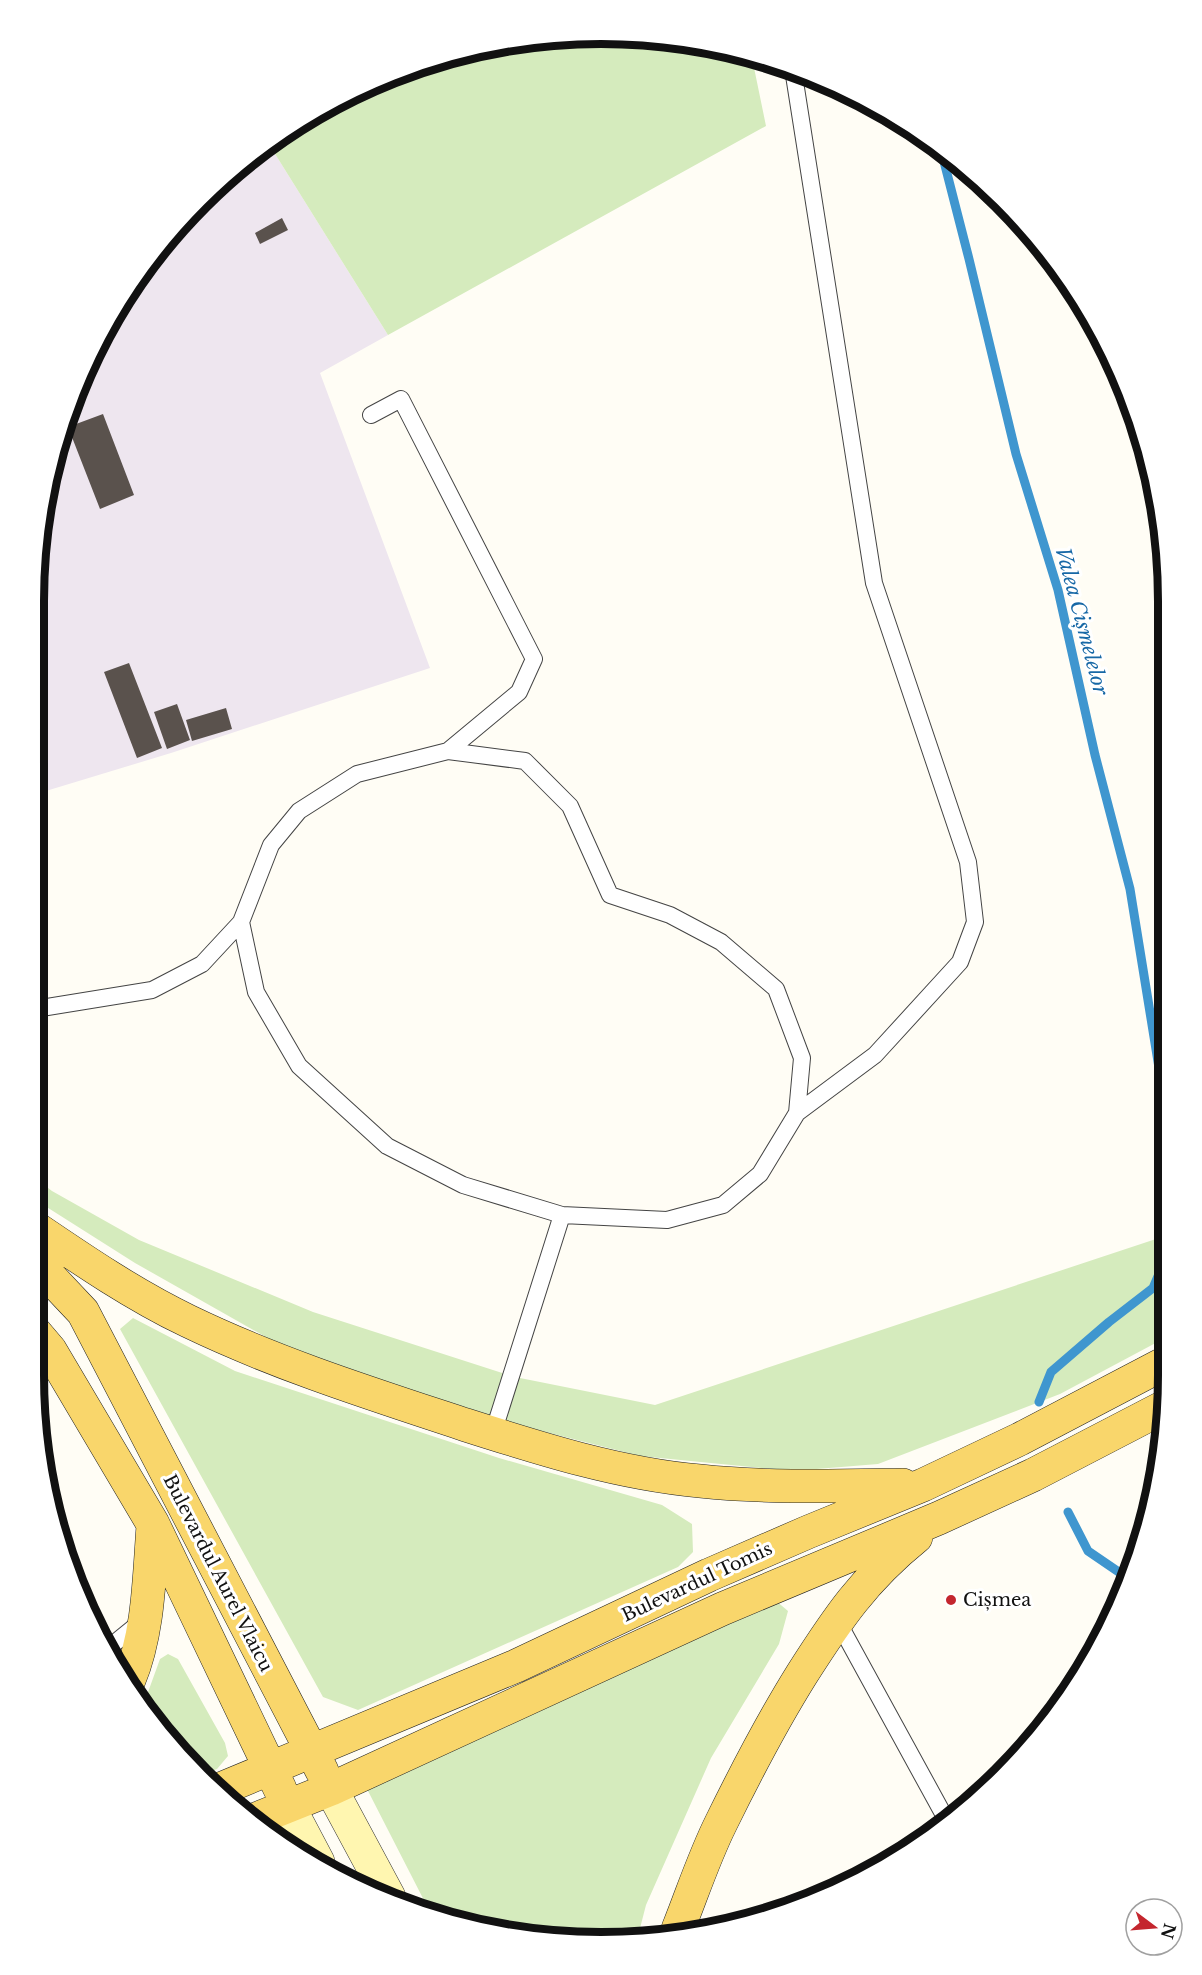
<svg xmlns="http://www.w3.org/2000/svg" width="1202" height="1975" font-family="'Libre Baskerville',serif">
  <rect width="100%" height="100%" fill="#fffdf5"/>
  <path fill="#eee6ef" d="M262 149H272L388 335 320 373 430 668 171 753 36 794 38 527 76 384 150 255 226 174Z"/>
  <path fill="#d5ebbd" d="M638 34 751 53 766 126 388 335 272 149H262L317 109 418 63 527 38Z
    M34 1177 52 1191 139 1240 313 1312 515 1377 655 1405 1165 1236V1338L1060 1394 878 1464 792 1471 640 1456 498 1420 296 1354 135 1263 34 1199Z
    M133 1318 235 1371 499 1458 662 1505 692 1524 693 1552 678 1567 358 1710 323 1697 120 1329Z
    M775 1600 788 1611 779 1644 711 1758 646 1905 638 1936 601 1942 431 1914 367 1789Z
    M168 1654 178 1659 225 1743 228 1756 217 1769 207 1773 150 1720 143 1706 160 1659Z"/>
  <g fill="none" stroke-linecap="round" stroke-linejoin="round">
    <path stroke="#3f96cf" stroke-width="9" d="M940 146 969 259 1016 454 1058 590 1095 755 1130 889 1166 1111
      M1039 1402 1051 1372 1109 1322 1153 1288 1165 1260
      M1068 1512 1088 1551 1129 1579"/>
  </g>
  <path fill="#5a524d" d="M282 218 288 230 260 244 255 233Z
    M103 414 134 495 100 509 68 427Z
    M129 663 162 748 137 758 104 672Z
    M177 704 190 740 167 749 154 712Z
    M226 708 232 729 192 741 186 720Z"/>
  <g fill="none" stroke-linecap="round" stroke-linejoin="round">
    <defs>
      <path id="lane" d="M371 415 401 399 534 659 519 692 448 751
        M241 922 256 992 299 1066 387 1146 463 1185 562 1215 667 1220 723 1205 760 1174 797 1113 875 1055 960 962 975 922 968 862 874 583 793 69
        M35 1009 152 990 202 964 241 922 271 845 299 811 357 774 448 751 525 761 570 806 610 895 670 915 721 942 776 989 802 1058 797 1113
        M493 1433 562 1215
        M837 1620 946 1819
        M111 1646 143 1620"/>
      <path id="secondary" d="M331 1789 389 1897
        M289 1807 318 1862"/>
      <path id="primary" d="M34 1227C84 1261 134 1295 188 1321 277 1364 372 1394 466 1425 541 1449 620 1474 700 1481 767 1488 836 1486 903 1485
        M34 1260 83 1312 322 1771
        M33 1330 50 1350 153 1524 280 1789
        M129 1680C149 1632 149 1577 153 1526
        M223 1788 516 1666 709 1575 808 1532 923 1485 1020 1439 1165 1363
        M256 1819 331 1789 722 1609 939 1518 1033 1475 1164 1407
        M678 1929C692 1894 704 1857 721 1823 746 1772 772 1722 802 1674 837 1619 864 1579 916 1537"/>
    </defs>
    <use href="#lane" stroke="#444" stroke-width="18"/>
    <use href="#secondary" stroke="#333" stroke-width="34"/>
    <use href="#primary" stroke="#222" stroke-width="34"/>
    <use href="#lane" stroke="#fff" stroke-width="16"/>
    <use href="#secondary" stroke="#fff6b0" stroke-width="33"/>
    <use href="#primary" stroke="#f9d66b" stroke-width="33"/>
  </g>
  <circle fill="#c4262e" stroke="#fff" stroke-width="2" cx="951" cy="1600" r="6"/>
  <g text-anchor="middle" stroke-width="6" stroke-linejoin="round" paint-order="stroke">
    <g font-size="18" fill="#111" stroke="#fff">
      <text transform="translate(218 1573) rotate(63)" y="6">Bulevardul Aurel Vlaicu</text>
      <text transform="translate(697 1582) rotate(-25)" y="6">Bulevardul Tomis</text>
    </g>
    <g font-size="18" fill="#111" stroke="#fff" text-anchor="start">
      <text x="963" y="1606">Cișmea</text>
    </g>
    <g font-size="20" font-style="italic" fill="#1768a6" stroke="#fff">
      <text transform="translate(1082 621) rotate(75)" y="7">Valea Cișmelelor</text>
    </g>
  </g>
  <path d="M0 0H1202V1975H0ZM601 44H601A557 557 0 0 1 1158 601V1375A557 557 0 0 1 601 1932H601A557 557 0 0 1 44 1375V601A557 557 0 0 1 601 44Z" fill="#fff" fill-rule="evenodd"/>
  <path fill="none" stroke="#111" stroke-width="8" d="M601 44H601A557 557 0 0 1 1158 601V1375A557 557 0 0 1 601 1932H601A557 557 0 0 1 44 1375V601A557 557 0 0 1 601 44Z"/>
  <g transform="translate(1154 1927) rotate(106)"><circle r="28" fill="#ffffff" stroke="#a0a0a0" stroke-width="1.5"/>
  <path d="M0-4.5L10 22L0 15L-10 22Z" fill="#c4262e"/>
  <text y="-9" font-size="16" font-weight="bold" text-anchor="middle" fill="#111111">N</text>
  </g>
</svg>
